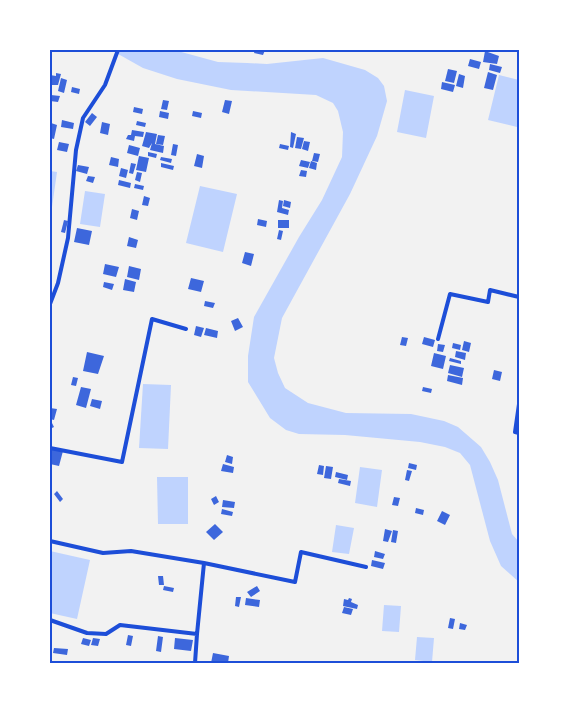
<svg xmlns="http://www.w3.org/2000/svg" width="569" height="713" font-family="Inter,sans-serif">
  <rect width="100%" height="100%" fill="#f2f2f2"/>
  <path fill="#bfd3fe" d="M111 50H174L218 62 247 63 267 64 323 58 365 70 378 78 384 86 387 101 377 136 350 194 282 318 274 358 278 373 285 388 308 403 346 413 411 414 444 421 458 427 481 447 490 462 498 480 512 534 519 542V582L501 566 490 541 470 465 460 453 445 447 420 442 345 435 299 434 286 430 270 418 248 382V356L254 317 299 237 322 200 342 157 343 132 338 111 333 103 316 95 231 90 177 79 143 68Z
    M499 75 519 80 517 127 488 120Z
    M405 90 434 96 426 138 397 132Z
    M50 171 57 172 52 207 50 206Z
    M200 186 237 194 223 252 186 243Z
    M85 191 105 194 100 227 80 224Z
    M143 384 171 385 168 449 139 448Z
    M360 467 382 470 377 507 355 503Z
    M157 477H188V524H158Z
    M336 525 354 528 349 554 332 552Z
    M50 551 90 560 77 619 50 613Z
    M384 605 401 606 399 632 382 631Z
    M417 637 434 638 432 662 415 660Z"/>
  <path fill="#3d67dc" d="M255 50H265L263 55 254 53Z
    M485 51 499 56 497 64 483 62Z
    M470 59 481 62 479 69 468 66Z
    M490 64 502 67 500 73 489 70Z
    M448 69 457 71 454 83 445 81Z
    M488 72 497 75 493 90 484 88Z
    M56 73 61 74 58 85H50V75L56 76Z
    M459 74 465 76 463 88 456 86Z
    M61 78 67 80 64 93 58 91Z
    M442 82 455 85 453 92 441 89Z
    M72 87 80 89 79 94 71 92Z
    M51 95 60 96 58 102 50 101Z
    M163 100 169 101 167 110 161 109Z
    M225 100 232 101 229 114 222 112Z
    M134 107 143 109 142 114 133 112Z
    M160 111 169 113 168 119 159 117Z
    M193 111 202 113 201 118 192 116Z
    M92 113 97 117 90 126 85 122Z
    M62 120 74 123 73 129 61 127Z
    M137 121 146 123 145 127 136 125Z
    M102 122 110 124 108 135 100 133Z
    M51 123 57 125 54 139 50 138Z
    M132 130 144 132 143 137 135 136 134 141 126 139 128 135H131Z
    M146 132 157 134 155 144 164 146 163 153 150 150 152 143 149 148 142 146Z
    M291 132 296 134 293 148 290 147Z
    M158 135 165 136 163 145 156 144Z
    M297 137 304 138 301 149 295 148Z
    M304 141 310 142 308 151 302 149Z
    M59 142 69 144 67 152 57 150Z
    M173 144 178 145 176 156 171 155Z
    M280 144 289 146 288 150 279 148Z
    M129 145 140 148 138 156 127 153Z
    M148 152 157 154 156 158 148 156Z
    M314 153 320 154 318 162 312 161Z
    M197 154 204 156 202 168 194 166Z
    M139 156 149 158 146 172 136 170Z
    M111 157 119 159 118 167 109 165Z
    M161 157 172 159 171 163 160 160Z
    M301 160 310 162 308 168 299 166Z
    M311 161 317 163 316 170 309 168Z
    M131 163 136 164 133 174 129 173Z
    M161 163 174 166 173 170 161 167Z
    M78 165 89 167 87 174 76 171Z
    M121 168 128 170 126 178 119 176Z
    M301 170 307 171 306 177 299 176Z
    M137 172 142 173 140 182 135 180Z
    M88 176 95 177 93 183 86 181Z
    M119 180 131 183 130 188 118 185Z
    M135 184 144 186 143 190 134 188Z
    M144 196 150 198 148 206 142 205Z
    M279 200 283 201 282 208 289 210 288 215 277 212Z
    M284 200 291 202 290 208 283 206Z
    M132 209 139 211 137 220 130 218Z
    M258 219 267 221 266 227 257 225Z
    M64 220 68 221 65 233 61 232Z
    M278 220H289V228H278Z
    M77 228 92 231 89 245 74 242Z
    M279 230 283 231 281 240 277 239Z
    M129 237 138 240 136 248 127 246Z
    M245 252 254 254 251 266 242 263Z
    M105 264 119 267 116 277 103 274Z
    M129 266 141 269 139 280 127 277Z
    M191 278 204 281 201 292 188 289Z
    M125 279 136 282 134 292 123 290Z
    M104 282 114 284 112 290 103 287Z
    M205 301 215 303 213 308 204 306Z
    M238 318 243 327 235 331 231 321Z
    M196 326 204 328 201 337 194 335Z
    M206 328 218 331 217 338 204 335Z
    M402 337 408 338 406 346 400 345Z
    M424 337 435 340 433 347 422 344Z
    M464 341 471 343 469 352 462 350Z
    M453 343 461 345 460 350 452 348Z
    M438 344 445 345 443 352 437 351Z
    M456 351 466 353 465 360 455 357Z
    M87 352 104 356 98 374 83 371Z
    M434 353 446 356 443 369 431 366Z
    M450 358 461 361V364L449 361Z
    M450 365 464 368 462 377 448 373Z
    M494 370 502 372 500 381 492 379Z
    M448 375 463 378 462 385 447 381Z
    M73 377 78 378 76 386 71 385Z
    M81 387 91 389 86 408 76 405Z
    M423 387 432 389 431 393 422 391Z
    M92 399 102 401 100 409 90 406Z
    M50 408 57 409 54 420 50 419 54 427 50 429Z
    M50 449 63 451 59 466 50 464Z
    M227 455 233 457 232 464 225 462Z
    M409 463 417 465 416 470 408 468Z
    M223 464 234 467 233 473 221 471Z
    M319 465 324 466 323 475 317 474Z
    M326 466 333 467 331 479 324 478Z
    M407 470 412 471 409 481 405 480Z
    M336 472 348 475 347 480 335 477Z
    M339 479 351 481 350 486 338 483Z
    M57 491 63 499 60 502 54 494Z
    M216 496 219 502 214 505 211 499Z
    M394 497 400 498 398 506 392 505Z
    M223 500 235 502 234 508 222 507Z
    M416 508 424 510 423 515 415 513Z
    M222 509 233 512 232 516 221 514Z
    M442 511 450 515 445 525 437 521Z
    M215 524 223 532 214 540 206 532Z
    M385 529 392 531 388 542 383 541Z
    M393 530 398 531 396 543 391 542Z
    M375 551 385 554 383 559 374 557Z
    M372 560 385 563 383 569 371 566Z
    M158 576H163L164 585H159Z
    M164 586 174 588 173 592 163 590Z
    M257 586 260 591 251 597 247 592Z
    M236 597H241L239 607 235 606Z
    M246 598 260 600 259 607 245 605Z
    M349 598 352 599 351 602 358 605 357 609 343 606 344 599 348 600Z
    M344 607 353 609 351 615 342 613Z
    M450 618 455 619 453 629 448 628Z
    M460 623 467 625 465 630 459 629Z
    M128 635 133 636 131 646 126 645Z
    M158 636 163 637 161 652 156 651Z
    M83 638 91 640 89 646 81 644Z
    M93 638 100 639 98 646 91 645Z
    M175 638 193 640 191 651 174 649Z
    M54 648 68 649 67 655 53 653Z
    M213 653 229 656 228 663H211Z"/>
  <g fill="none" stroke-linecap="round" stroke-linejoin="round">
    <path stroke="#1d4ed8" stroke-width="4" d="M50 304 58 283 68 238 76 150 83 118 105 85 118 50
      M438 339 450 294 488 302 490 290 519 297
      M519 404 515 432 519 433
      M50 448 122 462 152 319 186 329
      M50 541 103 553 131 551 204 563
      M50 620 87 633 106 634 120 625 197 634 195 663
      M197 634 204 563 295 582 301 552 366 567"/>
  </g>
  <rect width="569" height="713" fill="none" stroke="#ffffff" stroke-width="102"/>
  <rect x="51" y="51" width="467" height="611" fill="none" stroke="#1d4ed8" stroke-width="2"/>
</svg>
